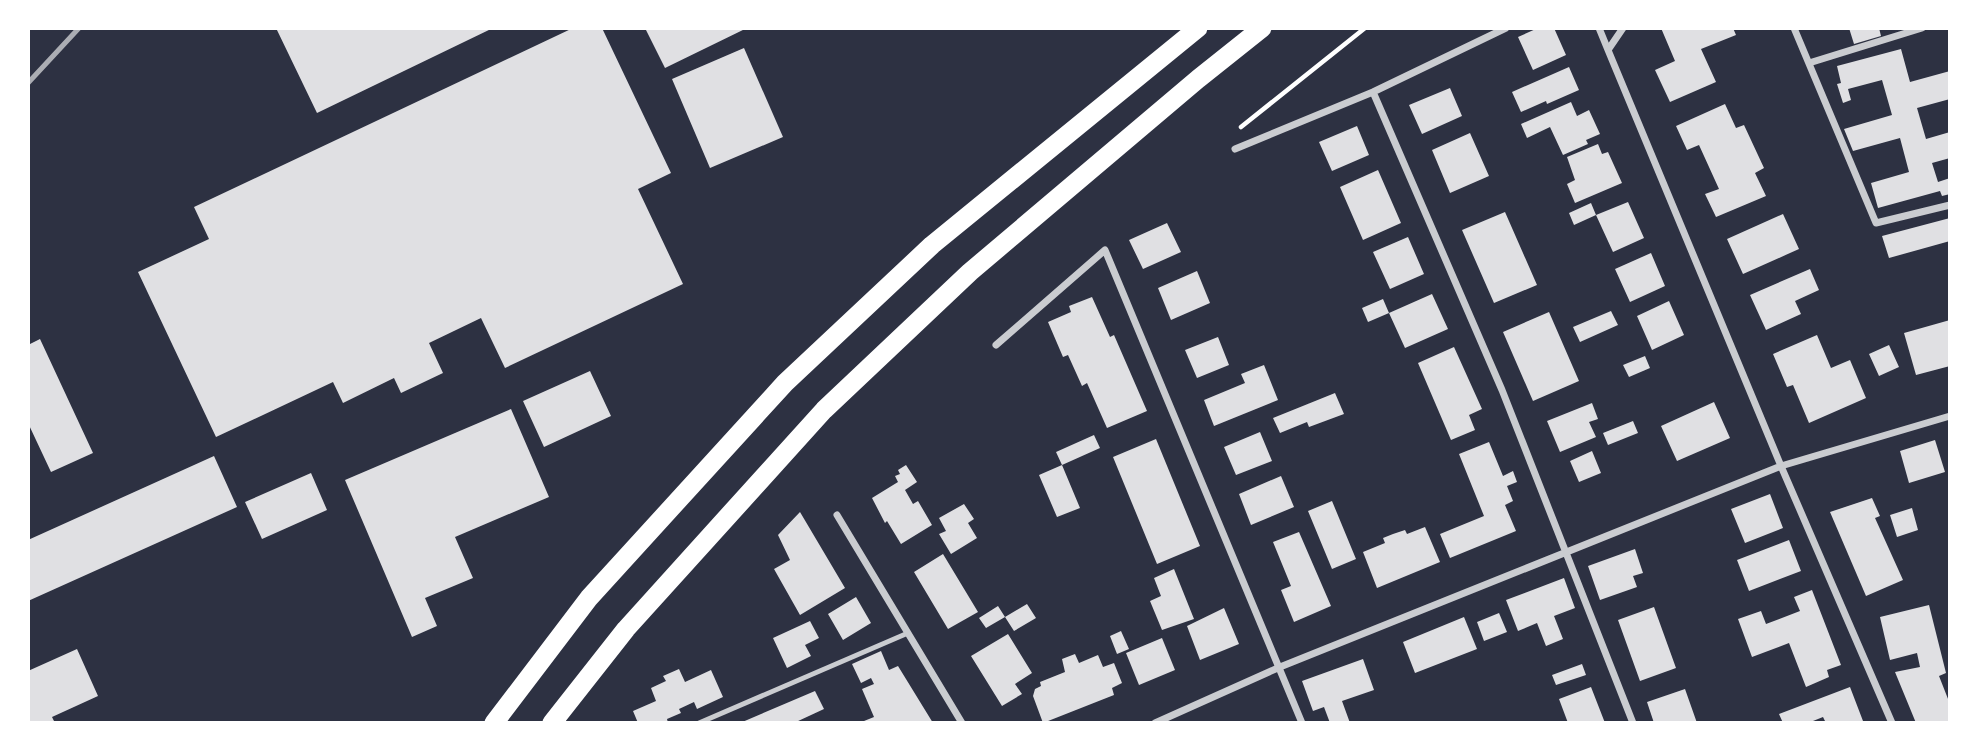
<svg xmlns="http://www.w3.org/2000/svg" width="1978" height="751" font-family="Roboto,sans-serif">
  <rect width="100%" height="100%" fill="#2d3142"/>
  <path fill="#e0e0e3" d="M276 28H493L317 113Z
    M573 28H602L671 173 638 189 683 284 505 368 481 318 429 343 443 373 401 393 394 378 343 403 333 382 216 437 138 272 209 239 194 207Z
    M645 28H747L665 68Z
    M1538 28H1554L1566 55 1533 70 1518 37Z
    M1661 28H1733L1736 35 1701 49 1716 82 1670 102 1655 70 1675 61Z
    M1849 28H1879L1881 36 1854 44Z
    M744 48 783 137 710 168 672 79Z
    M1901 49 1910 82 1950 71V99L1917 108 1926 139 1950 132V158L1932 163 1938 182 1950 178V194L1942 196 1940 191 1878 208 1871 183 1909 172 1900 138 1853 151 1844 129 1892 115 1882 80 1848 89 1851 100 1843 103 1837 84 1841 83 1837 66Z
    M1569 67 1579 90 1547 104 1546 101 1521 112 1512 92Z
    M1450 88 1462 116 1422 134 1409 105Z
    M1571 102 1577 116 1589 110 1600 134 1586 140 1588 144 1563 155 1550 127 1527 138 1521 124Z
    M1725 104 1736 128 1744 125 1764 168 1755 173 1766 196 1716 217 1705 194 1719 189 1699 145 1687 150 1676 126Z
    M1357 126 1369 155 1332 171 1319 142Z
    M1470 133 1489 176 1450 193 1432 150Z
    M1598 144 1602 154 1608 152 1622 183 1575 203 1567 184 1575 180 1567 157Z
    M1378 170 1401 223 1363 240 1340 187Z
    M1628 202 1644 238 1613 252 1596 215Z
    M1591 203 1596 215 1574 225 1569 213Z
    M1505 212 1537 285 1494 303 1462 230Z
    M1783 214 1799 249 1743 274 1727 239Z
    M1950 218V241L1889 258 1882 236Z
    M1167 223 1181 252 1143 269 1129 240Z
    M1408 237 1424 274 1390 289 1373 252Z
    M1651 253 1665 286 1630 302 1615 269Z
    M1810 269 1819 290 1795 301 1801 314 1766 330 1750 295Z
    M1197 271 1210 303 1171 320 1158 288Z
    M1432 294 1448 329 1405 348 1389 313Z
    M1092 297 1110 337 1114 335 1147 411 1107 428 1087 383 1082 386 1068 355 1063 357 1048 322 1071 312 1069 306Z
    M1383 299 1389 313 1368 322 1362 308Z
    M1669 301 1684 335 1652 350 1637 316Z
    M1611 311 1618 325 1580 342 1573 327Z
    M1549 312 1579 381 1533 401 1503 332Z
    M1950 320V366L1916 375 1904 333Z
    M1817 335 1831 368 1850 360 1866 398 1809 423 1793 385 1787 387 1773 354Z
    M1218 337 1229 365 1197 378 1185 350Z
    M40 339 93 453 51 472 28 423V345Z
    M1889 345 1899 367 1879 376 1869 354Z
    M1454 347 1482 409 1469 415 1475 430 1451 440 1418 363Z
    M1645 356 1650 368 1629 377 1623 365Z
    M1264 365 1278 400 1214 426 1204 400 1245 383 1241 374Z
    M590 371 611 416 544 447 523 401Z
    M1335 393 1344 414 1309 427 1307 422 1280 433 1273 418Z
    M1714 402 1730 438 1677 461 1661 426Z
    M1592 403 1598 419 1589 422 1596 437 1560 452 1547 421Z
    M511 409 549 497 455 537 473 578 425 598 437 626 412 637 345 480Z
    M1633 421 1638 433 1608 445 1603 433Z
    M1260 432 1272 461 1236 475 1224 447Z
    M1094 435 1100 448 1062 465 1056 452Z
    M1156 439 1200 546 1157 564 1113 457Z
    M1935 440 1945 472 1909 483 1900 451Z
    M1489 442 1503 476 1513 471 1517 482 1507 486 1513 501 1505 505 1516 531 1450 558 1440 534 1484 516 1459 454Z
    M1592 451 1601 473 1579 482 1570 461Z
    M214 456 237 507 28 601V540Z
    M906 465 917 482 905 490 913 504 918 501 932 525 901 544 887 521 885 523 872 498 898 482 895 476 900 474 898 470Z
    M1062 465 1080 508 1057 517 1039 475Z
    M311 473 327 510 262 539 245 502Z
    M1281 476 1294 507 1251 525 1239 494Z
    M1770 494 1783 528 1745 543 1731 509Z
    M1872 498 1880 516 1875 518 1903 580 1866 596 1830 512Z
    M1332 501 1356 559 1332 569 1308 511Z
    M964 504 974 519 968 523 977 538 951 554 939 534 946 531 939 518Z
    M1912 508 1918 530 1897 537 1890 515Z
    M800 512 845 588 800 615 774 569 790 560 778 535Z
    M1425 527 1440 562 1377 588 1363 552 1385 543 1383 538 1393 534 1405 530 1407 534Z
    M1299 532 1331 606 1294 622 1281 590 1291 586 1273 542Z
    M1789 540 1801 571 1749 591 1737 560Z
    M1635 549 1643 573 1633 576 1637 587 1600 600 1588 566Z
    M943 554 978 612 948 629 914 572Z
    M1174 569 1194 619 1162 630 1150 601 1161 596 1154 578Z
    M1564 578 1575 608 1554 616 1563 639 1546 646 1537 623 1518 631 1506 600Z
    M1812 590 1841 665 1827 670 1829 677 1806 687 1789 643 1752 657 1738 619 1761 611 1766 624 1800 611 1794 597Z
    M856 597 871 623 843 640 828 614Z
    M1027 604 1036 618 1014 631 1005 617Z
    M1929 605 1946 673 1939 676 1950 704V723H1916L1895 672 1920 667 1917 653 1890 660 1880 617Z
    M998 606 1005 617 986 628 979 618Z
    M1654 607 1676 668 1640 681 1618 620Z
    M1224 608 1239 644 1200 660 1187 626Z
    M1499 613 1507 632 1484 641 1477 622Z
    M1464 617 1477 649 1415 673 1403 642Z
    M810 621 819 638 805 645 811 656 787 668 773 638Z
    M1121 631 1129 649 1117 654 1110 636Z
    M1008 634 1032 673 1015 684 1022 694 1002 706 971 656Z
    M1162 638 1175 670 1139 685 1126 653Z
    M77 649 98 696 52 717 55 723H29L28 671Z
    M881 651 889 670 898 666 933 723H859L874 717 862 689 874 684 871 678 861 683 852 664Z
    M1075 654 1079 663 1098 655 1103 667 1114 663 1122 683 1112 688 1114 695 1043 723 1033 696 1035 689 1041 686 1040 682 1065 672 1062 659Z
    M1363 659 1374 690 1342 701 1350 723H1330L1324 707 1313 711 1302 681Z
    M1582 664 1586 675 1556 685 1552 675Z
    M679 669 685 682 711 670 723 697 697 709 694 702 679 709 681 713 667 719 668 723H638L633 711 656 701 651 688 666 681 663 676Z
    M1591 687 1605 723H1568L1559 699Z
    M1850 687 1863 721 1826 723 1823 717 1808 723H1783L1779 714Z
    M1685 689 1697 723H1654L1647 702Z
    M815 691 824 709 796 722 740 723Z"/>
  <g fill="none" stroke-linecap="round" stroke-linejoin="round">
    <path stroke="#fff" stroke-width="4.5" d="M1241 127 1365 28"/>
    <path stroke="#caccd0" stroke-width="5" d="M699 723 908 633"/>
    <path stroke="#caccd0" stroke-width="7" d="M1599 28 1608 50 1623 28
      M1794 28 1876 223 1950 205
      M1608 50 1781 466 1892 723
      M1809 63 1922 28
      M1373 92 1502 390 1633 723
      M1235 149 1373 92 1506 28
      M996 345 1105 250 1302 723
      M837 515 962 723
      M1155 723 1280 667 1781 466 1950 416"/>
    <path stroke="#fff" stroke-width="19" d="M494 723 589 598 785 383 932 245 1198 28
      M552 723 626 629 824 410 970 272 1198 79 1262 28"/>
    <path stroke="#abadb3" stroke-width="5" d="M28 83 79 28"/>
  </g>
  <rect width="1978" height="751" fill="none" stroke="#ffffff" stroke-width="60"/>
</svg>
